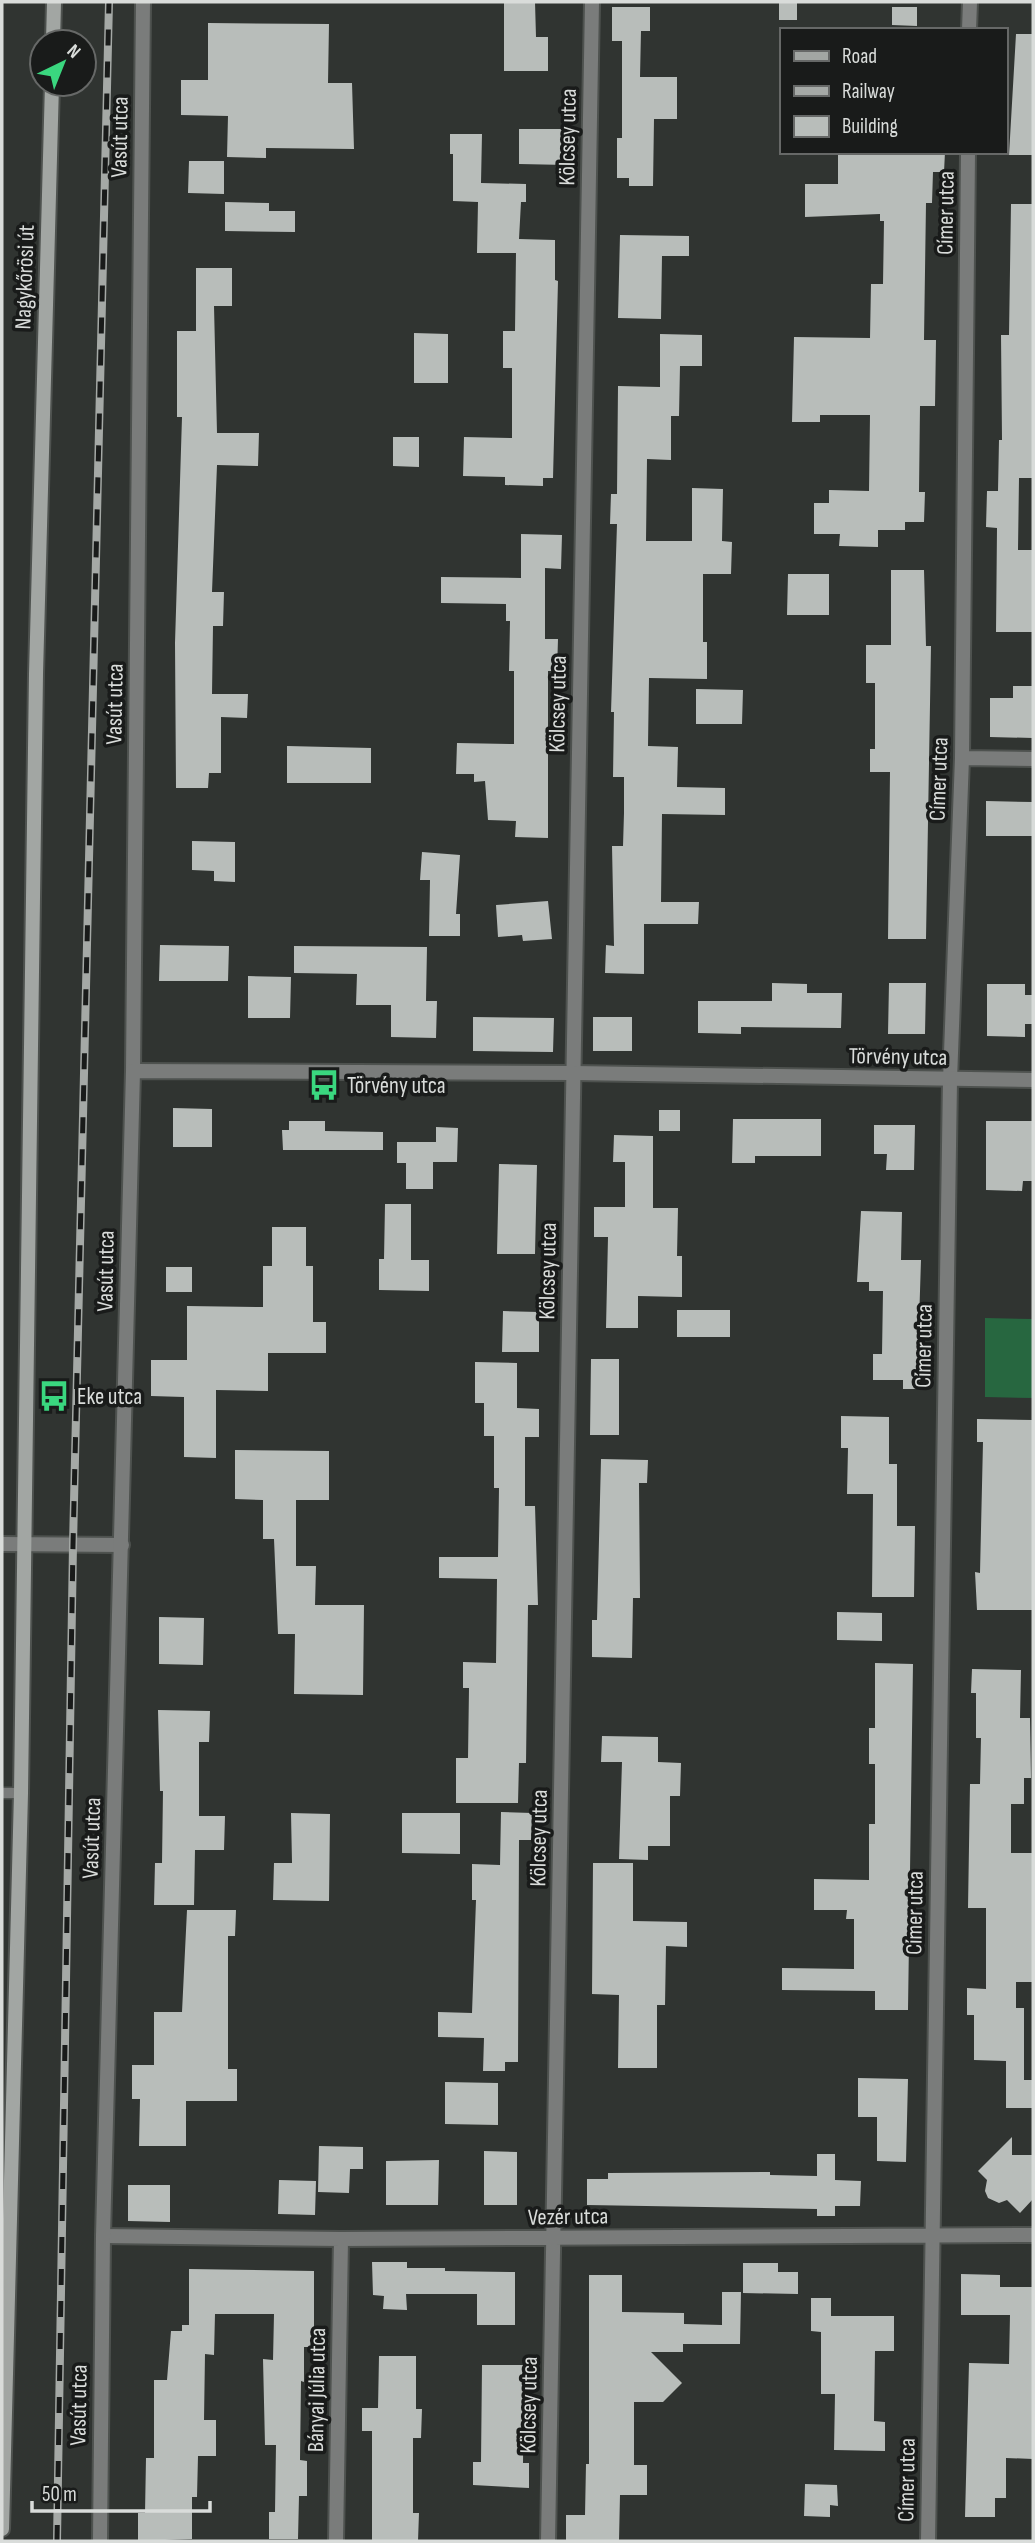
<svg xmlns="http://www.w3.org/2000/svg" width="1035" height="2543" font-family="'Sofia Sans Condensed',sans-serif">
  <rect width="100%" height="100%" fill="#303431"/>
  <path fill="#276740" d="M985 1318 1033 1319V1398L985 1397Z"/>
  <path fill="#b8bdba" d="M504 2H535L536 37H548V71H504Z
    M779 2H797V20H779Z
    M612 7H650V31H641L640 77H677V119H654L653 186H629V178H617V138H622V41H612Z
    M892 7H917V26L892 25Z
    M208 23 329 24 328 83H352L354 149 266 148V158L227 157 228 116 181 115V80H208Z
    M1016 34H1033V155H1009Z
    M519 129H567V165L519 164Z
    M450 134H482L481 183 526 184V202H521L519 239 555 240V280L558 281 553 478H543V486L505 485V477L463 476 464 437 512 438V368H503V331H515L516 253H477L478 202 453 201V154H450Z
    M838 152H945L944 172H933L932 203H926L924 340H936L935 406H920L919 492H925L924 522H905V530H878V547L839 546 840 534H814V503H829V490L869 491 870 415H820V422H792L794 337 870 338 871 284H883L884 221H880V214L805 217V184H838Z
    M189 161H224V194L188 193Z
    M225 202 269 203V211H295V232L225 231Z
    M1011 204H1033V478H1019L1018 550H1033V632H996L997 528 986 527 987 491H998L999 440H1002L1001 335H1009Z
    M620 235 689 236V256H662L661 319 618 318Z
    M196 268H232V306H214L217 433H259L258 466 217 465 212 592H224L223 626H213L212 694H248L247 718 221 717V773H209L208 788H176L175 643 182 417H177V331H196Z
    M414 333 448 334V383H414Z
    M660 334 702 335V366H680L679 416H671V460L647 459 646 541H692V488L723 489 722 541 732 542 731 574H703V642H707V679L649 678 648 746 678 747 677 787 725 788V815L662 814 661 902H699L698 924H644V974L605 973 606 945 614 946 612 846H623L624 813V777H613L614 712H611L617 524H610L611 494H617L618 386 660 387Z
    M393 437H419V467L393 466Z
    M521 534 562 535 561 569 545 568V639H558L557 671H548V838L515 837 516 821 488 820 485 781 474 782V774H456L457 743 514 744V671H509L510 621H506V604L441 603V577L521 578Z
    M891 570H924L926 646H931L926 939H888L890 772H870V749H875V683H866V645H891Z
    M788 574H829V615H787Z
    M1013 686H1033V738L990 737V698H1013Z
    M696 689 743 690 742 724H696Z
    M287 746 371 748V783H287Z
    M986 801 1033 802V836H986Z
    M192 841 235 842V882L214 881V871L192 870Z
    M422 852 460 855 456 914H460V936H429L430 880H420Z
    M548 901 552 939 523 941 522 935 498 937 496 905Z
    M160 945 229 946 228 981H159Z
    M294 946 427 947 426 1001H437L436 1038 391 1037V1005H356L357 974 294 973Z
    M248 976 291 977 290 1018H248Z
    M772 983 807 984V993H842L841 1028 741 1027V1034L698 1033V1001H772Z
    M889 983H926L925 1034H888Z
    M987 984H1025V995H1033V1024H1025V1037L987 1036Z
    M473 1017 554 1018 553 1052 473 1051Z
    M593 1017H632V1051H593Z
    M173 1108 212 1109V1147H173Z
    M659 1110H680V1131H659Z
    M733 1119H821V1156H755V1163H732Z
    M289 1121H325V1131L383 1132V1150H283L282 1130H289Z
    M986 1121H1033V1181H1023L1022 1191 986 1190Z
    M874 1125H915L914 1170H886L887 1154H874Z
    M436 1127 458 1128 457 1162H433V1189H406V1163H397V1142H436Z
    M614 1135 653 1136V1208H678L677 1256H682V1297L638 1296V1328H606L608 1237H594V1207H625V1162H613Z
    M499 1164 537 1165 535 1254H497Z
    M385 1204H411V1260H429V1291L379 1290V1259H384Z
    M861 1211 902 1212 901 1260H921L918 1354H928L927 1389H903V1380H873V1354H882L883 1291H869V1282H857Z
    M272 1227H306V1266H313V1322H326V1353H268V1391L216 1390V1458L184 1457V1397L151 1396V1360H187V1306L263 1307V1266H272Z
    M166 1267H192V1292H166Z
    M677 1310H730V1337H677Z
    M503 1311 539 1312V1352H502Z
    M591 1359H619V1435H590Z
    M475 1362 517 1363V1408L539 1409V1437H525V1506H535L538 1605H528L526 1763H519L518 1803H456V1758H468L469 1688H463V1662L496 1663 497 1579 439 1578V1557H498L499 1488H494V1436H484V1403H475Z
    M841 1416 889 1417V1464H897V1526H915L914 1597H872L873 1494H847L848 1448H841Z
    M977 1419 1033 1420V1610H977L975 1572 980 1573 983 1442H977Z
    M235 1450 329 1451V1500H296V1566H316L315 1605H364L363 1695 294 1694 295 1634H278L274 1539H263V1500L235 1499Z
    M601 1459 648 1460 647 1483H639L640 1598H633L632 1658 592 1657V1620H597Z
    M837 1612 882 1613V1641L837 1640Z
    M159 1617 204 1618 203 1665 159 1664Z
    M875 1663 913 1664 908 2010H875V1991L782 1990V1968L854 1969V1919H846L847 1910H814V1879L869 1880V1824H875V1764H869V1728H875Z
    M972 1669 1021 1670 1020 1718H1030L1031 1778H1024V1804H1011V1853H1033V1982H1016V2008H1024V2080H1033V2108H1006V2061L974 2060V2015H967V1988L986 1989V1908H968L970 1784H980L981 1738H976V1693H971Z
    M158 1710 210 1711 209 1742H199V1816H225L224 1850H195L194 1905H154L155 1863H162L163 1791H160Z
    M602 1736 658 1737V1762L681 1763 680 1796H670V1846H648V1860L619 1859 622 1762H601Z
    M501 1812 532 1813 531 1840H519L518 2062H505V2071H483L484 2038 438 2037V2012L472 2013 476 1900H472V1864L500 1865Z
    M291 1813 330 1814 329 1901 273 1900 274 1863H292Z
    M402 1813H460V1854L402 1853Z
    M593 1863H633V1921L687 1922V1947L666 1946 665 2005H657V2068H618L619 1995 592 1994Z
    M187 1910H236L235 1936H228V2069H237V2101H186V2146H139L140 2099H132V2065H154V2012H182Z
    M858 2078 908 2079 906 2162 877 2161V2117H858Z
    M445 2082 498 2083V2125L445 2124Z
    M1012 2137V2155H1033V2199L1020 2213 1007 2200 999 2203 988 2198 985 2191 987 2180 978 2171Z
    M319 2146 363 2147V2169H350L349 2193 318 2192Z
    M484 2151 517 2152V2205H484Z
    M817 2154H835V2180L861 2181 860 2206H835V2216H817V2209L587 2205V2179H608V2173L770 2172V2175L817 2176Z
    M439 2160 438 2205H386V2161Z
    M279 2180 316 2181 315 2215 278 2214Z
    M128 2185H170V2222L128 2221Z
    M372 2262H407V2268H445V2271L515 2272V2325H477V2294H406L407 2310 383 2309 384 2296 373 2295Z
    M743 2263H778V2272H798V2294L743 2293Z
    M189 2269 314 2271V2347H304V2382L301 2381 300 2460 307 2461V2496H299L298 2539H269V2512H275L276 2445H265L263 2359 273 2360 274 2314H215L214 2355 205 2354 204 2420H216V2456H198L197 2497H192V2539L138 2541V2513H145L146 2458H154V2380H167L171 2331H182V2325H189Z
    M961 2274 1000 2275V2287H1033V2459L1006 2458V2498H995V2517H965L969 2363 1009 2364 1010 2315H961Z
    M589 2275H622V2312L684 2313V2324L722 2325V2292H741L740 2344H683V2352H651L682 2383 663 2402H634V2465H647V2495H620L619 2541H566V2515H585L586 2464H589Z
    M811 2298H831V2316H894V2351H875L874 2421 885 2422V2451L834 2450 835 2394H821V2332L811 2331Z
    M379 2356H416V2409H422L421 2438H413V2513H419L418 2541H372V2431H362V2408H378Z
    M482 2365H524L523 2463H529V2488L473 2485V2462H481Z
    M805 2484 837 2485 838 2506 830 2505V2517L804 2516Z"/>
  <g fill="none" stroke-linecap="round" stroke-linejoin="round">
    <defs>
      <path id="service" d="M2 1793H21"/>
      <path id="minor" d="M969 30 970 2
        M962 758 1033 759
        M133 1071 143 2
        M2 1544 122 1545
        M103 2236 341 2239 1033 2235
        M336 2541 341 2239
        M548 2541 592 2
        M928 2541 950 1080 962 758 968 152"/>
      <path id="tertiary" d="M100 2541 103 2236 133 1071 574 1073 1033 1080"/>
      <path id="secondary" d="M53 42 54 2
        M2 2529 21 1793 36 674 52 84"/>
    </defs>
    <use href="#service" stroke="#4e524f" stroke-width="13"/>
    <use href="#minor" stroke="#4e524f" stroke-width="18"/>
    <use href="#tertiary" stroke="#4e524f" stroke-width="18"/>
    <use href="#secondary" stroke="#4e524f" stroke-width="18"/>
    <use href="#service" stroke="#7a7c7b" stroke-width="10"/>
    <use href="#minor" stroke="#7a7c7b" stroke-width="14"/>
    <use href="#tertiary" stroke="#7a7c7b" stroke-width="14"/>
    <use href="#secondary" stroke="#a2a6a3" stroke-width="14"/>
    <defs>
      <path id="rail" d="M57 2541 73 1545 109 2"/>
    </defs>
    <use href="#rail" stroke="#a5a9a6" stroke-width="8"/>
    <use href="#rail" stroke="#191b1a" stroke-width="5" stroke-dasharray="16" stroke-linecap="butt"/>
  </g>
  <defs>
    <symbol id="bus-bare" viewBox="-9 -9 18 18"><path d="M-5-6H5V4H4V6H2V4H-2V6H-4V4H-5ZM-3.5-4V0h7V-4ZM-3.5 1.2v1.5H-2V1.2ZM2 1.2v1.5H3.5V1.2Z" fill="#3ad77f" stroke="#191b1a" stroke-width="2.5" paint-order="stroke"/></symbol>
  </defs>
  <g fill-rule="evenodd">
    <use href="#bus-bare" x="302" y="1063" width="44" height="44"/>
    <use href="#bus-bare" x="32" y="1374" width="44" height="44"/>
  </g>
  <g text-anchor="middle" stroke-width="7" stroke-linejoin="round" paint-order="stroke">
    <g font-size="23" fill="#d9dcda" stroke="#191b1a">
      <text transform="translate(119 137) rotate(-89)" y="8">Vasút utca</text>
      <text transform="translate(567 137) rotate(-89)" y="8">Kölcsey utca</text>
      <text transform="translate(945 213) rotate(-89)" y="8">Címer utca</text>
      <text transform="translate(24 277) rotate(-88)" y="8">Nagykőrösi út</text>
      <text transform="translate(114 704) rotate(-89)" y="8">Vasút utca</text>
      <text transform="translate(557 704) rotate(-89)" y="8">Kölcsey utca</text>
      <text transform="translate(938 779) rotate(-88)" y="8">Címer utca</text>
      <text transform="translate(898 1056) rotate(1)" y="8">Törvény utca</text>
      <text transform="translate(105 1271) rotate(-89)" y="8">Vasút utca</text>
      <text transform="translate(547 1271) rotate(-89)" y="8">Kölcsey utca</text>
      <text transform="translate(923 1346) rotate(-89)" y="8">Címer utca</text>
      <text transform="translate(91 1838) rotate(-88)" y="8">Vasút utca</text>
      <text transform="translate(538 1838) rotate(-89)" y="8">Kölcsey utca</text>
      <text transform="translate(914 1913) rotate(-89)" y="8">Címer utca</text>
      <text transform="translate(568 2216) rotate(-1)" y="8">Vezér utca</text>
      <text transform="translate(316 2390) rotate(-89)" y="8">Bányai Júlia utca</text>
      <text transform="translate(78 2405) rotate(-89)" y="8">Vasút utca</text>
      <text transform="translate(528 2405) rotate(-89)" y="8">Kölcsey utca</text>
      <text transform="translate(906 2480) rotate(-89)" y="8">Címer utca</text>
    </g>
    <g font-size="23" fill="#d9dcda" stroke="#191b1a" text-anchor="start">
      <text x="347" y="1093">Törvény utca</text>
      <text x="77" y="1404">Eke utca</text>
    </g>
  </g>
  <rect width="1035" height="2543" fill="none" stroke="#d9dcda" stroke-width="7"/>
  <rect x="780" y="28" width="228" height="126" fill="#191b1a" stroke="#666867" stroke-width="2"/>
  <rect x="794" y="51" width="35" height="10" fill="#a2a6a3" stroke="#666867" stroke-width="2"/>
  <text x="842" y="63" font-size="21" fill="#d9dcda">Road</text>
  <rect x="794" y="86" width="35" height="10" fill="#a5a9a6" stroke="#666867" stroke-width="2"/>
  <text x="842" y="98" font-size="21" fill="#d9dcda">Railway</text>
  <rect x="794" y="116" width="35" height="21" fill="#b8bdba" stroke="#666867" stroke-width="2"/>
  <text x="842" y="133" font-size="21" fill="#d9dcda">Building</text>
  <g transform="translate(63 63) rotate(43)"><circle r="33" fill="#191b1a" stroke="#666867" stroke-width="2"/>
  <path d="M0-5L12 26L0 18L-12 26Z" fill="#3ad77f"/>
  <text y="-10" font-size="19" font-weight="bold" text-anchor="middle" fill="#d9dcda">N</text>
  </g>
  <path d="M32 2501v10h178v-10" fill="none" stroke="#d9dcda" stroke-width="3.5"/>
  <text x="42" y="2501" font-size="21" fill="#d9dcda" stroke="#191b1a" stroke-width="5" paint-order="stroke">50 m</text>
</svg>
